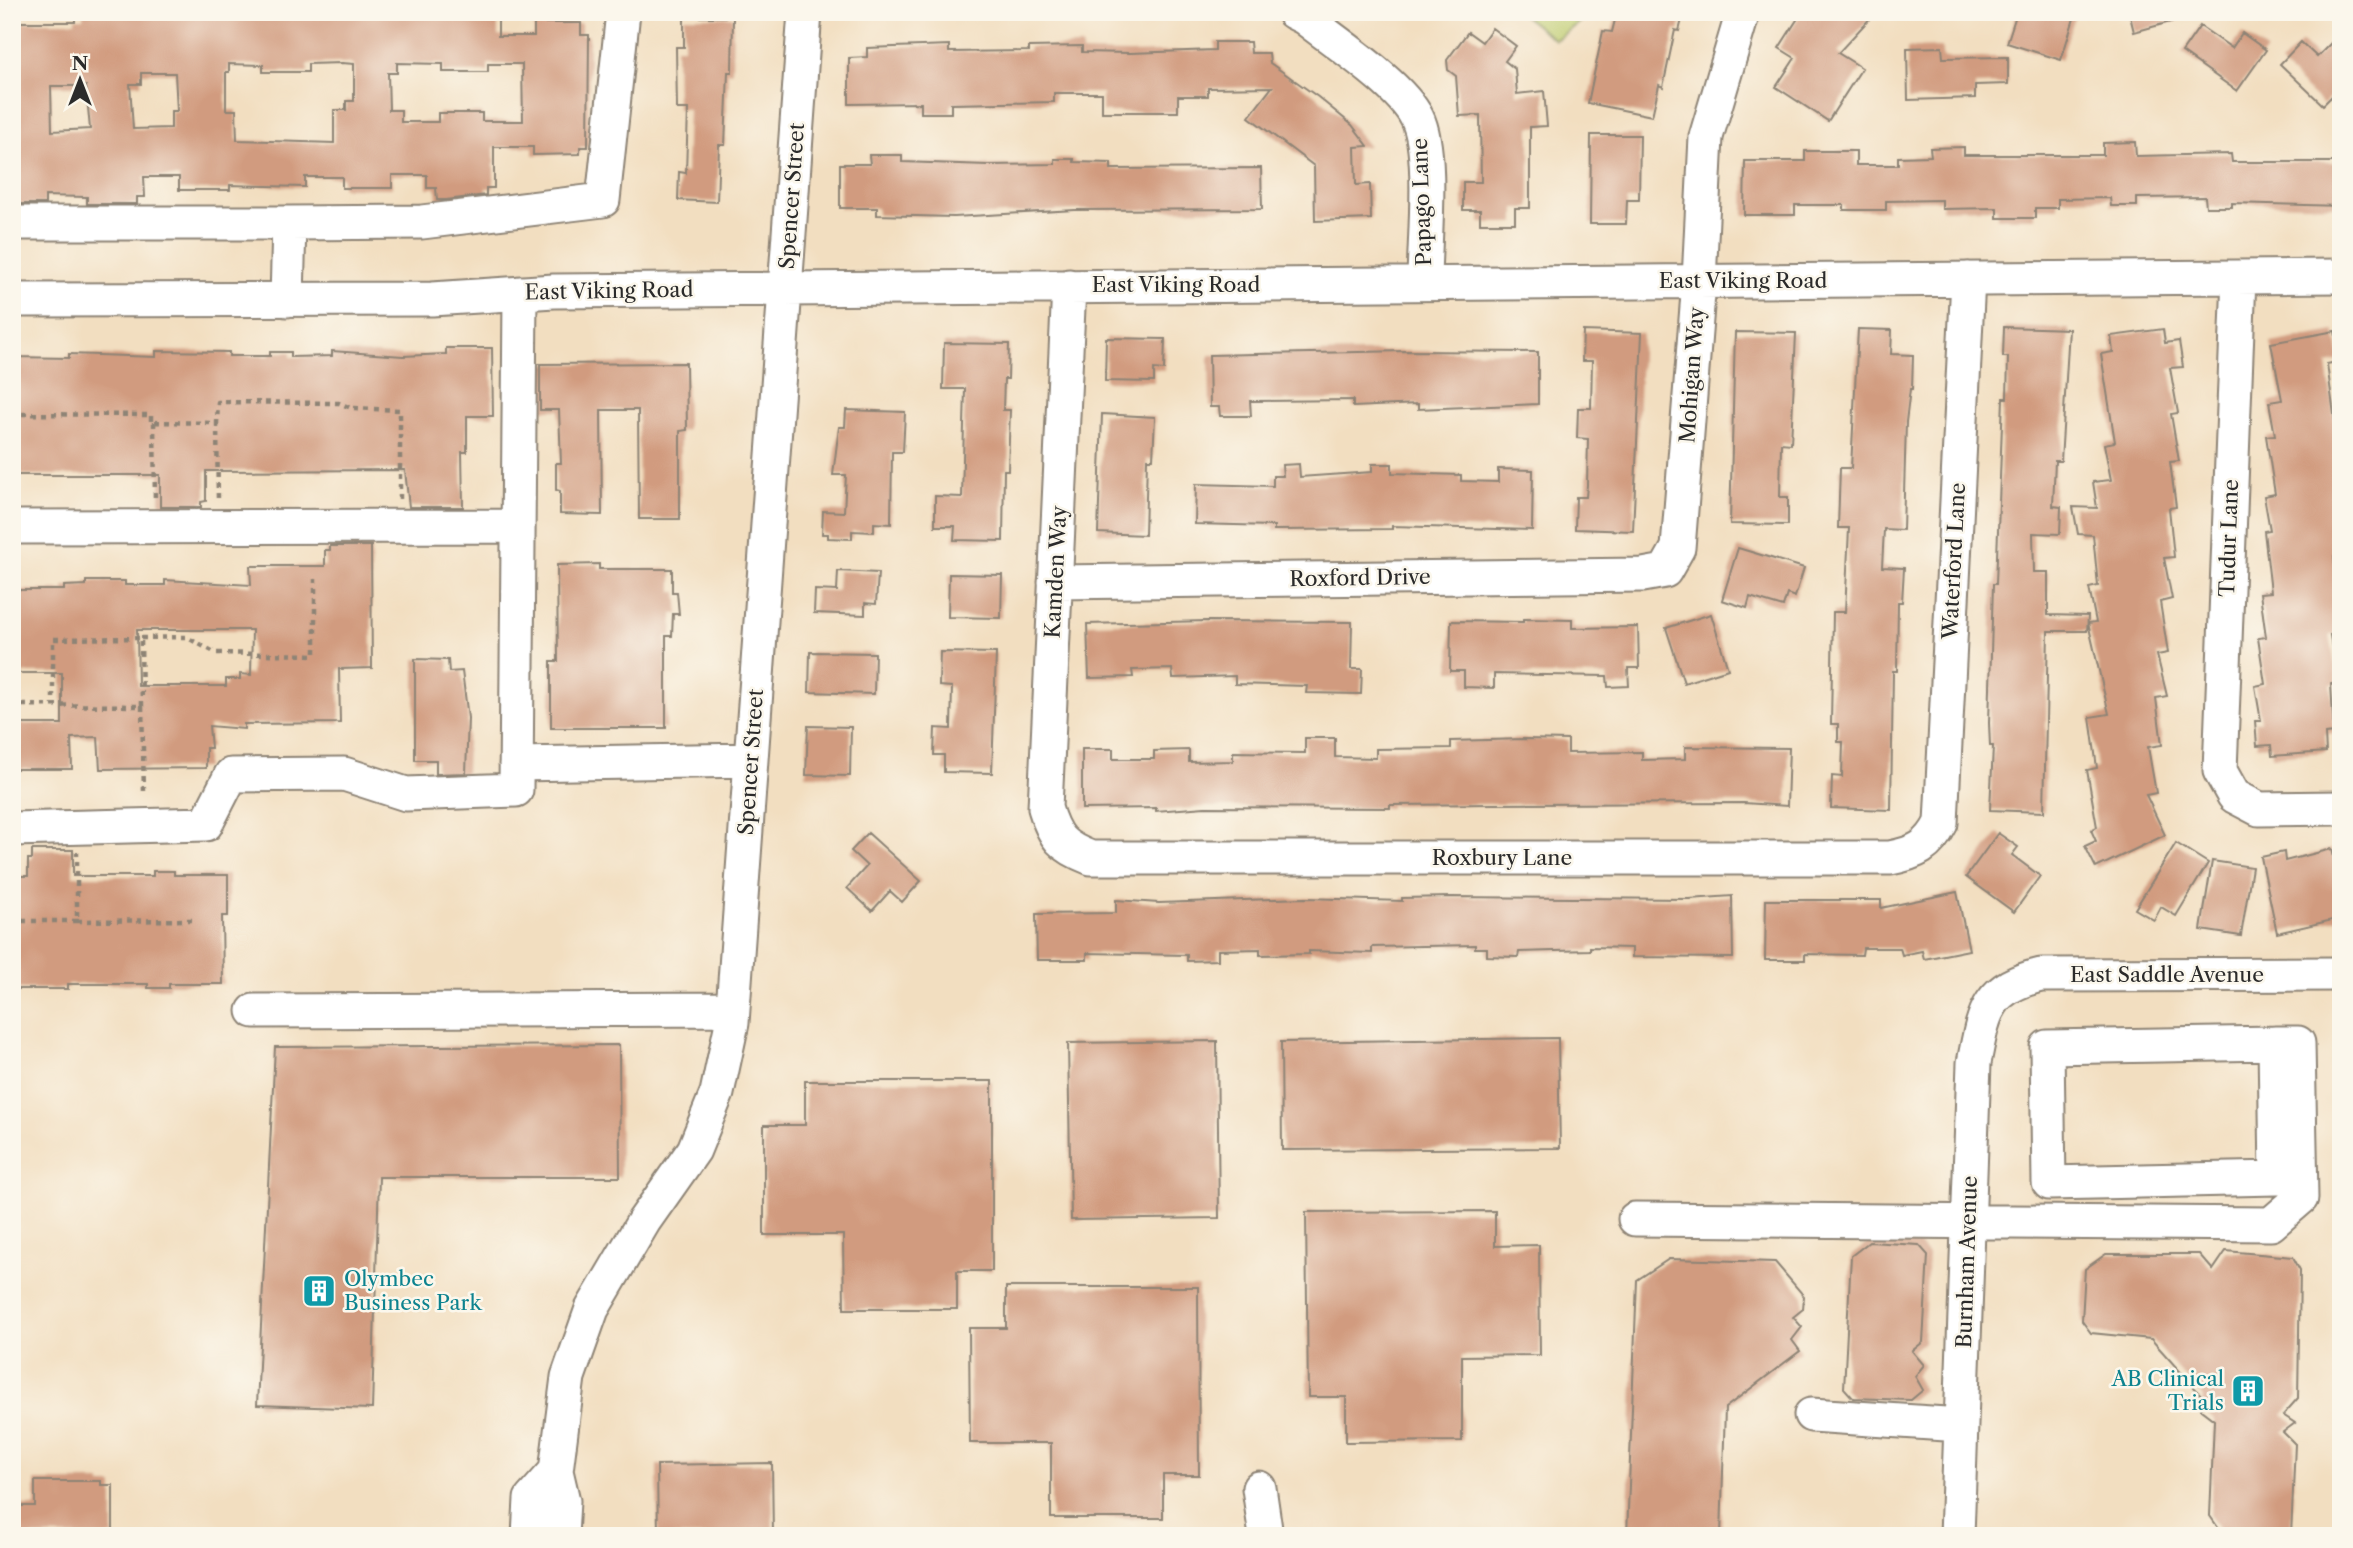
<svg xmlns="http://www.w3.org/2000/svg" width="2353" height="1548" font-family="'Libre Caslon Text',serif">
  <rect width="100%" height="100%" fill="#fbf7ec"/>
  <filter id="ink" filterUnits="userSpaceOnUse"><feTurbulence type="fractalNoise" baseFrequency=".0143" numOctaves="2"/><feDisplacementMap in="SourceGraphic" scale="14" xChannelSelector="R" yChannelSelector="G"/><feConvolveMatrix kernelMatrix="1 2 1 2 8 2 1 2 1" color-interpolation-filters="sRGB"/></filter>
  <filter id="wash" filterUnits="userSpaceOnUse"><feTurbulence type="fractalNoise" baseFrequency=".00686" numOctaves="4" result="noise"/><feDisplacementMap in="SourceGraphic" scale="28" xChannelSelector="R" yChannelSelector="G"/><feGaussianBlur stdDeviation="1.57" result="paint"/><feColorMatrix in="noise" values="0 0 0 0 0 0 0 0 0 0 0 0 0 0 0 0 0 1.4 0 .05"/><feComposite in="paint" operator="in"/></filter>
  <g filter="url(#wash)">
    <rect width="100%" height="100%" fill="#f2dec0"/>
    <path fill="#bdca6c" stroke="#747a4c" stroke-width="2" d="M1519 12H1594L1555 40Z"/>
    <g id="blocks">
      <path fill="#d19b7f" fill-rule="evenodd" d="M83 12H498V36H534V23H581V35H589L588 147H580V154L533 155V147H494V188H486V195L446 200H437L436 188H427V175H392V188H342V177H305V187L230 185V190H179V177H144L145 197H137V204H87V197L45 196V204H12V22H75V18H83ZM342 63 354 64V101H346V110H334V143L237 140 236 110H226V72H229V64L263 65V72H308V64ZM397 63 443 64V72H488V64H522L523 121H482V113H438V122H401V110H389L388 73H397ZM141 73H175L177 111H171V128L133 129 130 84H141ZM51 86H86L90 129 52 131Z
        M1617 12H1684L1679 31 1675 30 1663 87 1659 85 1652 116 1588 103 1603 31 1612 32Z
        M1802 12H1876L1838 53 1862 68 1828 121 1776 87 1795 58 1779 48Z
        M2017 12H2076L2061 60 2007 43Z
        M2129 12H2184L2185 18 2134 32Z
        M684 17H733L732 72H728L725 145H719L717 202 678 200 679 172 686 173 688 109H677L676 47H684Z
        M2200 26 2232 48 2242 33 2266 50 2237 91 2182 52Z
        M1492 28 1516 46 1505 61 1515 69 1517 94 1544 91 1547 126 1530 127V208H1515V223H1480V210H1463V182H1481L1480 115 1459 116 1456 76 1448 70 1447 60 1468 32 1482 42Z
        M2341 33V87L2323 105 2280 64 2301 42 2317 57Z
        M1215 42H1250L1251 53H1269L1270 63 1318 97 1352 125 1368 146 1355 147 1356 185 1370 184 1371 219 1315 221 1314 166 1249 117 1272 87 1208 88V96H1178V112H1102V93H1054V102L951 104V113H921V103L849 104V58L867 57V48L949 45V52L1029 51V47L1082 46V52L1130 53 1215 50Z
        M1942 47 1943 58 2008 57V84L1975 85V98L1908 100 1907 48Z
        M1591 135H1640L1639 200H1627L1626 224H1590Z
        M2135 142 2136 156 2231 154 2232 162H2341V206L2232 203V207H2206L2205 197 2137 198V206H2111L2110 198 2058 199V208H2035V218H1997V208L1942 209V200L1886 201V210H1844V205H1795V215H1744L1745 161H1805V151H1856V165H1898V157L1931 156 1930 148 1964 147V155H2103V143Z
        M869 155H902V162L988 165 1055 164V159H1074V162L1111 163V169L1261 168 1262 209 1075 210 954 217 877 215V208H840V164H870Z
        M2004 327 2069 329 2061 461H2055L2053 506 2061 507 2060 534 2033 533 2034 572H2048V615L2088 616 2087 631H2048L2044 812 1990 810 1993 746H1990L1989 723 1993 584H1996L2003 398H2007L2008 357H2003Z
        M1858 329 1892 330 1891 354 1913 355 1912 389H1910L1906 422 1903 530 1884 529 1882 567 1904 568 1902 602H1898L1897 671H1893L1891 810 1831 808 1832 776 1842 777 1843 742H1838V724H1831L1833 612H1845L1849 528H1838L1840 468H1851Z
        M2163 329 2165 343 2179 341 2183 367 2170 368 2178 413 2171 414 2179 461 2170 462 2176 507 2169 508 2174 557 2164 558 2172 599 2160 602 2168 653 2157 655 2167 696 2156 698 2162 745 2148 747 2156 793 2146 795 2165 835 2096 868 2085 846 2096 841 2091 830 2097 827 2087 770 2097 768 2090 717 2109 714 2088 623 2096 622 2089 588 2098 586 2093 535 2078 534 2073 507 2097 508 2093 482 2111 480 2104 444 2115 442 2101 354 2113 352 2111 336Z
        M1583 331 1642 333 1633 531 1575 529 1576 497H1586L1587 485 1588 439 1577 438 1578 408H1591L1592 361H1582Z
        M2335 331 2341 361 2327 364 2341 465V496L2336 497 2341 555 2334 556 2341 634 2330 635 2338 683 2331 684 2334 733 2325 734 2326 752 2272 756 2271 745 2257 746 2255 721H2261L2255 686 2265 684 2258 638 2266 637 2260 593 2271 592 2264 531 2270 530 2264 496 2275 494 2266 436 2275 435 2269 402 2282 400 2271 343Z
        M1735 332 1796 333 1791 444 1781 443 1780 497H1788V525L1730 524Z
        M1106 338 1165 339 1164 370 1154 369V382L1105 381Z
        M944 343 1009 344 1008 379H1004L1003 410H1010L1008 470H1004L1003 541 954 540 955 526H935V496L962 497 965 389H943Z
        M446 348H492L493 416H467V452H462L463 507H409L405 470 206 471V501L201 502V507H160V475H12V357L69 358V354L156 357V351L229 352V356H270V352H291V357L332 356V351L403 356 446 354Z
        M1407 351 1538 352V404L1418 409V404L1353 407V400L1250 401 1251 416H1220L1219 407H1210L1209 355Z
        M686 363 687 430 680 431V519H639L638 410H601L602 515 560 514V491L556 490V463H561L559 410H540V364Z
        M846 410 905 412 903 452H892L891 524 874 523V532L852 531V539L828 538V534H822L823 511 844 512 846 475H833L839 427H845Z
        M1102 414 1155 417 1153 459H1147L1145 535 1098 533Z
        M1299 464 1300 477 1372 472V464H1392V473L1461 475V481L1498 482V469L1533 470 1532 530 1392 526V529L1274 530V526L1195 524 1196 484 1273 486V476H1283L1282 465Z
        M330 546H371L372 668 339 669 340 723 244 724V729L209 726 211 748H206V768L100 769 98 737 71 738 72 769H12V724H62V673H12V590H64V586L86 585V581H125V585H165V580L251 585 250 566H325V550H330ZM137 630H252L251 675 240 674V679H226V686H138Z
        M1738 548 1804 568 1795 597 1787 594 1783 607 1750 597 1747 608 1722 600Z
        M599 564V569H672V592H677L679 614H673L672 636H666V728H551V661H558L557 565Z
        M838 571 878 573 876 604 865 603V615L814 613 815 590 837 591Z
        M949 574 1002 575 1001 618 948 617Z
        M1711 614 1728 669 1684 683 1666 628Z
        M1523 619 1572 620V628L1638 627 1639 668H1628L1629 686 1608 687 1607 676 1494 674V688L1464 687V671H1450L1451 621 1523 622Z
        M1207 621 1352 622 1351 669H1362L1361 694 1306 693 1307 686 1235 684V676L1173 678 1172 669 1132 670 1133 677 1089 678 1087 624Z
        M810 652 875 653 874 694 809 692Z
        M940 652 996 653 992 773 944 772V755H934L935 728 951 729 952 687 939 686Z
        M415 659 448 660 449 672 462 671 468 718 466 773 436 774V760H415Z
        M808 726 851 727 850 776 806 775Z
        M1305 738H1335V757L1376 758V749L1451 748V741L1524 739 1568 740V753L1642 752V760L1685 759V747L1789 748 1787 806 1744 803 1495 804 1390 805V808L1205 807 1156 811V808L1082 809V749H1113V759H1154V751L1189 750V762L1233 761V752L1305 753Z
        M868 833 921 881 902 902 890 891 872 911 847 888 867 866 851 851Z
        M1998 833 2018 847 2012 855 2040 876 2014 912 1966 877Z
        M2176 843 2208 863 2176 916 2161 907 2154 920 2135 909Z
        M2332 849 2341 885V918L2277 933 2261 857 2284 852 2285 861Z
        M32 850H73V876H153V871H174V875H228V916H222L223 984H169V988H148V984H68V989H12V876H28V859H32Z
        M2212 861 2252 867 2241 936 2201 930Z
        M1957 892 1969 950 1924 959 1922 951 1902 955 1900 948H1863L1862 955 1805 954V960H1765L1766 900H1881V908Z
        M1732 896 1733 958 1632 957V948L1590 947V950L1519 952 1518 957 1487 956V948H1475V945L1372 947V953L1309 951V954L1260 955V949L1218 950V960L1187 961V955L1087 953V960H1037L1036 914 1116 913V900L1159 903 1305 898 1402 901V898L1451 897 1689 899Z
        M1558 1038 1560 1148 1282 1150 1281 1042Z
        M1217 1041 1219 1218 1071 1220 1068 1043Z
        M619 1045 620 1177H379L372 1409 257 1405 275 1047Z
        M805 1081H992V1271H957V1309H844L843 1235H764V1125H805Z
        M1495 1211V1246L1539 1245 1540 1355 1462 1356V1441L1346 1442V1397H1308L1306 1212Z
        M1869 1242 1919 1245 1928 1255 1923 1342 1912 1351 1924 1365 1915 1376 1923 1390 1911 1400 1853 1398 1844 1388 1851 1256Z
        M2226 1251 2293 1257 2300 1270 2298 1398 2283 1415 2295 1423 2283 1432 2295 1444 2291 1536H2224L2210 1516 2214 1420 2201 1410 2203 1397 2151 1339 2091 1333 2082 1321 2085 1269 2106 1254H2199L2213 1270Z
        M1669 1259 1775 1262 1804 1296 1803 1309 1793 1317 1802 1327 1792 1340 1800 1351 1725 1408 1721 1536H1627L1637 1280Z
        M1006 1287H1198L1199 1475H1163V1518H1051V1443H970L969 1328H1006Z
        M772 1463 773 1536H658L657 1465Z
        M35 1481H101V1485H113V1536H12V1506H35Z"/>
    </g>
  </g>
  <g filter="url(#ink)">
    <use href="#blocks" fill-opacity="0" stroke="#8e8476" stroke-width="2"/>
    <g fill="none" stroke-linecap="round" stroke-linejoin="round">
      <defs>
        <path id="minor" d="M1293 12 1305 18C1335 42 1401 85 1417 118 1434 152 1424 242 1424 283
          M12 223H289L287 300
          M289 223 422 222 603 200 623 12
          M2239 277 2220 771 2234 796 2259 809 2341 808
          M1069 286 1045 808C1054 838 1062 847 1091 858H1890C1916 853 1929 847 1941 823L1968 279
          M12 300 432 299 554 291 2341 276
          M12 527 518 526
          M1055 582 1643 575 1665 571 1678 548 1699 281 1706 137 1743 12
          M516 764 751 760
          M12 829 206 824 231 775 344 774 406 794 516 790 520 293
          M254 1011 733 1009
          M1635 1219 2271 1224 2301 1198 2298 1043H2275L2047 1047 2049 1183 2277 1178 2275 1043
          M1811 1415 1961 1425
          M1259 1488 1266 1536
          M529 1536 531 1499 556 1471
          M561 1536 563 1501 556 1471 568 1377 592 1309 644 1221 694 1150 717 1093 732 1023 805 12
          M1957 1536 1974 1063C1984 1012 1986 988 2041 975L2341 974"/>
      </defs>
      <use href="#minor" stroke="#8e8476" stroke-width="37"/>
      <path stroke="#8e8476" stroke-width="4.5" stroke-dasharray="5 5" stroke-linecap="butt" d="M12 414 151 415V422L217 423 218 402 339 403 351 408 400 410V499
        M154 422 155 501
        M217 423 218 502
        M141 638 186 637 216 653 315 655V579
        M12 705 142 706 141 638 53 639V705
        M142 706 144 792
        M12 921H77V852
        M77 921 193 920"/>
      <use href="#minor" stroke="#fff" stroke-width="33"/>
    </g>
  </g>
  <defs>
    <symbol id="building-square" viewBox="-11 -11 22 22"><rect x="-9" y="-9" width="18" height="18" rx="4" fill="#0f9aa8" stroke="#fbf7ec"/><path d="M-4-6H4V6H1V3H-1V6H-4ZM-2.5-4.3h1.7v1.8h-1.7ZM.8-4.3h1.7v1.8H.8ZM-2.5-1h1.7V.8h-1.7ZM.8-1h1.7V.8H.8Z" fill="#fff"/></symbol>
  </defs>
  <g fill-rule="evenodd">
    <use href="#building-square" x="300" y="1272" width="38" height="38"/>
    <use href="#building-square" x="2229" y="1372" width="38" height="38"/>
  </g>
  <g text-anchor="middle" stroke-width="5" stroke-linejoin="round" paint-order="stroke">
    <g font-size="21" fill="#2b2b2b" stroke="#fbf7ec">
      <text transform="translate(792 196) rotate(-86)" y="7">Spencer Street</text>
      <text transform="translate(1422 202) rotate(-92)" y="7">Papago Lane</text>
      <text x="1743" y="288">East Viking Road</text>
      <text x="1176" y="292">East Viking Road</text>
      <text transform="translate(609 291) rotate(-1)" y="7">East Viking Road</text>
      <text transform="translate(1692 375) rotate(-86)" y="7">Mohigan Way</text>
      <text transform="translate(2229 538) rotate(-88)" y="7">Tudur Lane</text>
      <text transform="translate(1954 561) rotate(-87)" y="7">Waterford Lane</text>
      <text transform="translate(1056 572) rotate(-87)" y="7">Kamden Way</text>
      <text transform="translate(1360 578) rotate(-1)" y="7">Roxford Drive</text>
      <text transform="translate(751 762) rotate(-86)" y="7">Spencer Street</text>
      <text x="1502" y="865">Roxbury Lane</text>
      <text x="2167" y="982">East Saddle Avenue</text>
      <text transform="translate(1967 1262) rotate(-88)" y="7">Burnham Avenue</text>
    </g>
    <g font-size="21" fill="#0d838f" stroke="#fbf7ec" text-anchor="start">
      <text x="344" y="1286">Olymbec<tspan x="344" dy="24">Business Park</tspan></text>
      <text x="2224" y="1386" text-anchor="end">AB Clinical<tspan x="2224" dy="24">Trials</tspan></text>
    </g>
  </g>
  <rect width="2353" height="1548" fill="none" stroke="#fbf7ec" stroke-width="42"/>
  <g transform="translate(80 80)" stroke="#fbf7ec" stroke-width="5" paint-order="stroke">
  <path d="M0-5L12 26L0 18L-12 26Z" fill="#2b2b2b"/>
  <text y="-10" font-size="19" font-weight="bold" text-anchor="middle" fill="#2b2b2b">N</text>
  </g>
</svg>
